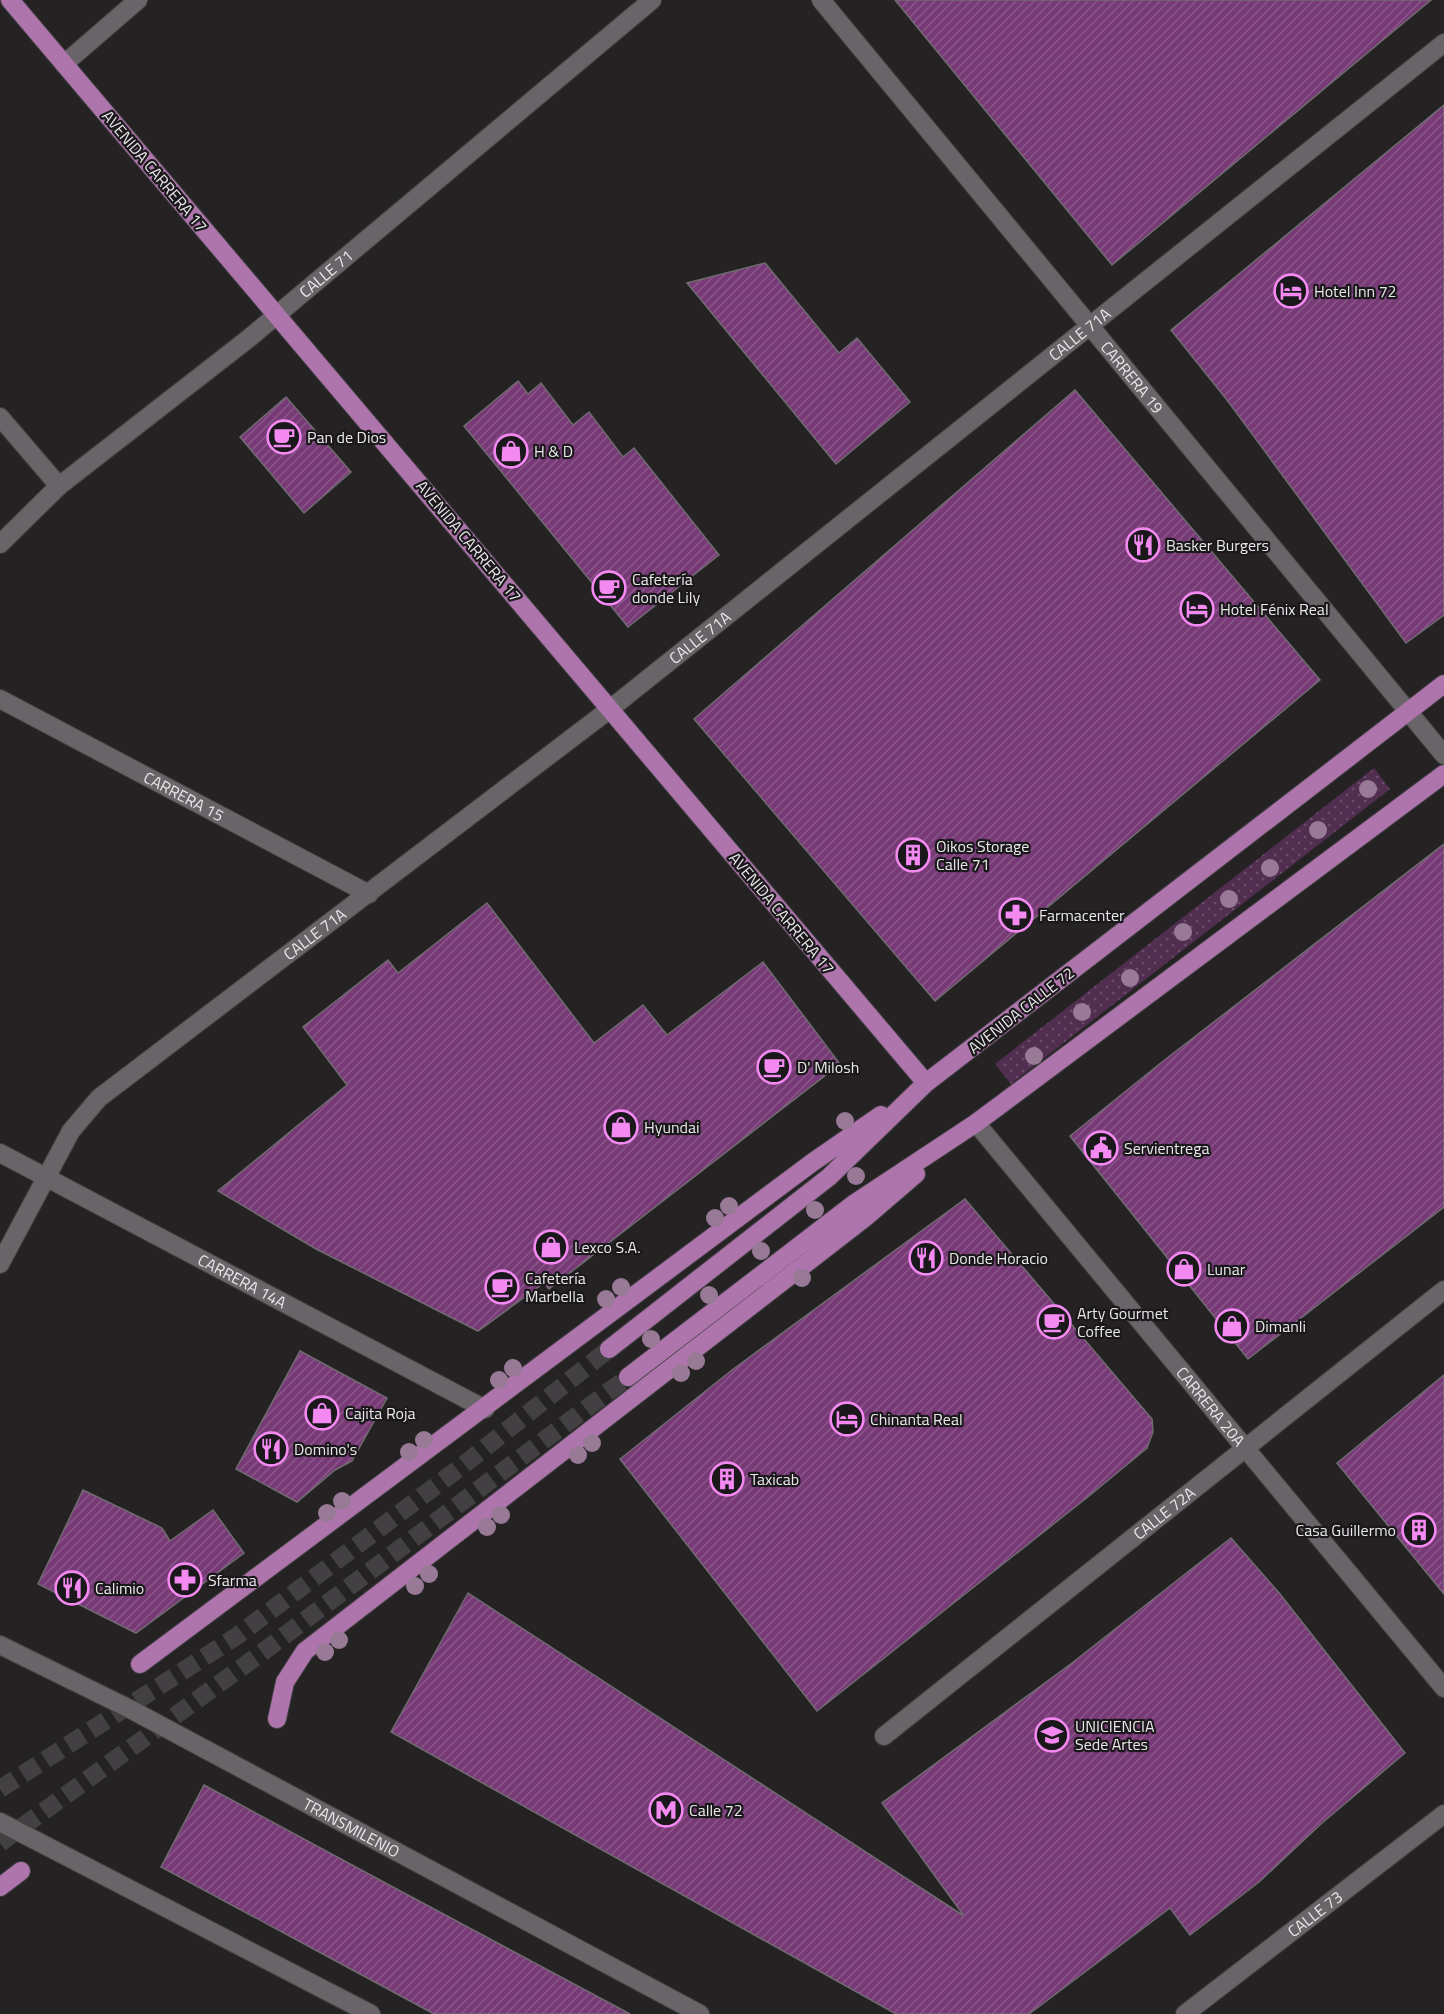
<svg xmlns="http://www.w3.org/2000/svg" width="1444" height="2014" font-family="'Titillium Web',sans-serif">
  <defs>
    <pattern id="grass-dots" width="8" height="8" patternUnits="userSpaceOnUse" patternTransform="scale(1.5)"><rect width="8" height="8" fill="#512e50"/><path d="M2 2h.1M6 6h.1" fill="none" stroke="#6a4c69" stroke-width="1.8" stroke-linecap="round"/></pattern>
    <pattern id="building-hatch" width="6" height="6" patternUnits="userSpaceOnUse" patternTransform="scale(1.5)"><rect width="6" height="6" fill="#773a76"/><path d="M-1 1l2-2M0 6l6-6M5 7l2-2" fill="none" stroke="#8a568a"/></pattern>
  </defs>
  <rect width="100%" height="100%" fill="#252224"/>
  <path fill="url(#grass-dots)" d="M1374 768 1390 789 1011 1084 995 1064Z"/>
  <path fill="url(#building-hatch)" stroke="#6f6b6f" stroke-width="1.5" d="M895 0H1431L1112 265Z
    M1444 105V615L1406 643 1227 400 1171 330Z
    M765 263 839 353 857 338 910 402 836 464 687 283Z
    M518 381 528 394 541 383 573 425 589 412 623 457 634 448 719 555 628 627 464 426Z
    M1075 390 1320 680 935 1001 694 719Z
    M286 397 351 472 304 513 240 437Z
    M1444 844V1207L1248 1359 1070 1136 1162 1062Z
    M487 903 594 1043 643 1005 667 1035 763 962 840 1064 549 1289 544 1283 478 1331 316 1249 218 1191 347 1085 303 1027 388 960 398 973Z
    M965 1199 1152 1419 1153 1432 1147 1448 1089 1496 817 1711 620 1459 732 1370Z
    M300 1351 387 1398 352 1461 335 1470 297 1502 236 1469Z
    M1444 1375V1594L1337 1463Z
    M83 1490 162 1528 170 1541 213 1510 244 1553 136 1633 38 1584Z
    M1231 1538 1280 1594 1405 1753 1322 1823 1259 1882 1190 1935 1170 1908 1029 2014H896L391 1732 468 1593 964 1916 882 1803 1072 1663Z
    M204 1785 378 1879 630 2014H434L334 1960 161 1867Z"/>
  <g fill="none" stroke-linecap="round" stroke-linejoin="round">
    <path stroke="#424042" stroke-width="18" stroke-dasharray="18 9" stroke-linecap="butt" d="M0 1789 237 1636 462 1466 609 1349
      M0 1843 256 1657 628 1377"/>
    <defs>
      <g id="minor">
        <path id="s1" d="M821 0 1444 755"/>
        <path d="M64 64 138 0"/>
        <path d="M0 417 59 486"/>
        <path id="s2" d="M0 544 59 486 248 339 652 0"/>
        <path id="s3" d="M0 699 369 894"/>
        <path id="s4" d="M976 1123 1444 1688"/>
        <path id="s5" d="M0 1153 485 1409"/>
        <path id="s6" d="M0 1264 71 1131 99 1098 610 709 1444 43"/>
        <path id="s7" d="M0 1645 130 1709 700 2014"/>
        <path id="s8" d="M884 1736 1444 1290"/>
        <path d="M0 1822 371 2014"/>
        <path id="s9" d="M1185 2014 1444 1814"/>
      </g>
      <path id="major" d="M10 0 926 1083
        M609 1349 829 1177 926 1083 1444 684
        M628 1377 855 1203 976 1123 1444 774
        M140 1664 813 1162 881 1115
        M277 1719 285 1682 305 1651 866 1217 916 1174
        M0 1887 21 1871"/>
    </defs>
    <use href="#minor" stroke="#434043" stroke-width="20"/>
    <use href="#major" stroke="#434043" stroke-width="20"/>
    <use href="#minor" stroke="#686468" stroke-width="18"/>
    <use href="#major" stroke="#ae75ac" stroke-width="18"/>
  </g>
  <g fill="#987a96">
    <circle cx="1368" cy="789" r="9"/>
    <circle cx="1318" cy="830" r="9"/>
    <circle cx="1270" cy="868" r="9"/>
    <circle cx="1229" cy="899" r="9"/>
    <circle cx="1183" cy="932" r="9"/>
    <circle cx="1130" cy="978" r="9"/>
    <circle cx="1082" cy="1012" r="9"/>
    <circle cx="1034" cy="1056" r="9"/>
    <circle cx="845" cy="1121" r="9"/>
    <circle cx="856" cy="1176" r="9"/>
    <circle cx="729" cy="1206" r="9"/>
    <circle cx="815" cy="1210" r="9"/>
    <circle cx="715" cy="1218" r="9"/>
    <circle cx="761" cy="1251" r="9"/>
    <circle cx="802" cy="1278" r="9"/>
    <circle cx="621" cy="1287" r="9"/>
    <circle cx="709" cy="1295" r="9"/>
    <circle cx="606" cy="1299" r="9"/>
    <circle cx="651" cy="1339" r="9"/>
    <circle cx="696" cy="1361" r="9"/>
    <circle cx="513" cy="1368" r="9"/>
    <circle cx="681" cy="1373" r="9"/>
    <circle cx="499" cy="1380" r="9"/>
    <circle cx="424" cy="1440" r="9"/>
    <circle cx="592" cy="1443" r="9"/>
    <circle cx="409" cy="1452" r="9"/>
    <circle cx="578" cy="1455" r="9"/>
    <circle cx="342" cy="1501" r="9"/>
    <circle cx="327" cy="1513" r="9"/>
    <circle cx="501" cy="1515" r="9"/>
    <circle cx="487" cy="1527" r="9"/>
    <circle cx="429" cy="1574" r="9"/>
    <circle cx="415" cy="1586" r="9"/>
    <circle cx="339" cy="1640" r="9"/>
    <circle cx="325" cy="1652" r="9"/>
  </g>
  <defs>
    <symbol id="hotel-ring" viewBox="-11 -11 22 22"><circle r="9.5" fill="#1b181b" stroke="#f389f1" stroke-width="1.5"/><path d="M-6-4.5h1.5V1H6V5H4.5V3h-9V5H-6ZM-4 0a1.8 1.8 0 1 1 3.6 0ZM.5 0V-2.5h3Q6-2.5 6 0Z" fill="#f389f1"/></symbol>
    <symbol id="cafe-ring" viewBox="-11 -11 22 22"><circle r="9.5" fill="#1b181b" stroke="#f389f1" stroke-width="1.5"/><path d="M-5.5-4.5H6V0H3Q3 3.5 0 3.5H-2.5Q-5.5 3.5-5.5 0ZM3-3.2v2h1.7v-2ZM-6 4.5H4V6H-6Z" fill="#f389f1"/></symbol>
    <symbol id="shop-ring" viewBox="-11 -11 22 22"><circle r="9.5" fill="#1b181b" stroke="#f389f1" stroke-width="1.5"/><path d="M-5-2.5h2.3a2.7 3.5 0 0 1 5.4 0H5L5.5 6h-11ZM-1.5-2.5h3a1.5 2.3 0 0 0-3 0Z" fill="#f389f1"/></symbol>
    <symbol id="restaurant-ring" viewBox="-11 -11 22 22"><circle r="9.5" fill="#1b181b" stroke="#f389f1" stroke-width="1.5"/><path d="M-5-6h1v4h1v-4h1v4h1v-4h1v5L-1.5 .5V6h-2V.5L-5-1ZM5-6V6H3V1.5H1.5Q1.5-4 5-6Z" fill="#f389f1"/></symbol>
    <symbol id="building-ring" viewBox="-11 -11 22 22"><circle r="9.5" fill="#1b181b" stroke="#f389f1" stroke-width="1.5"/><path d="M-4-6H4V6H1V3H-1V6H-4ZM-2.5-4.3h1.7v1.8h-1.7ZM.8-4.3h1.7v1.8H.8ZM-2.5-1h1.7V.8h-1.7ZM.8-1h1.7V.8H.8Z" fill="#f389f1"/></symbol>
    <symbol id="pharmacy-ring" viewBox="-11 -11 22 22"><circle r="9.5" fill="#1b181b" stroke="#f389f1" stroke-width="1.5"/><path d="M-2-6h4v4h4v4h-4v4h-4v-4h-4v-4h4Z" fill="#f389f1"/></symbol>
    <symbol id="civic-ring" viewBox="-11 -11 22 22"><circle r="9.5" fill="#1b181b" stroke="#f389f1" stroke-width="1.5"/><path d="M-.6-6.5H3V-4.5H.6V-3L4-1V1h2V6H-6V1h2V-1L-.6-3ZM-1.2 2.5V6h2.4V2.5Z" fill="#f389f1"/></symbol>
    <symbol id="university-ring" viewBox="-11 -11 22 22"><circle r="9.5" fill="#1b181b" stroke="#f389f1" stroke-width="1.5"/><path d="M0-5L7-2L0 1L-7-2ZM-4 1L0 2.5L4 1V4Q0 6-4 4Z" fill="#f389f1"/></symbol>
    <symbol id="metro-ring" viewBox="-11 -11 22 22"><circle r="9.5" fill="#1b181b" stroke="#f389f1" stroke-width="1.5"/><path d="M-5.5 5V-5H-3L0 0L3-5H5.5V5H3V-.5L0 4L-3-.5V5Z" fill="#f389f1"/></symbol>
  </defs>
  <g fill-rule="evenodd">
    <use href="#hotel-ring" x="1272" y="272" width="38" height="38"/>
    <use href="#cafe-ring" x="265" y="418" width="38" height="38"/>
    <use href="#shop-ring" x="492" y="432" width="38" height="38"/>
    <use href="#restaurant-ring" x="1124" y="526" width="38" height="38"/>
    <use href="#cafe-ring" x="590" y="569" width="38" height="38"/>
    <use href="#hotel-ring" x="1178" y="590" width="38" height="38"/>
    <use href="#building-ring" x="894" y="836" width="38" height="38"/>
    <use href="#pharmacy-ring" x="997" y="896" width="38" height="38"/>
    <use href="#cafe-ring" x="755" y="1048" width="38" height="38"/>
    <use href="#shop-ring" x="602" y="1108" width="38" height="38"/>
    <use href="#civic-ring" x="1082" y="1129" width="38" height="38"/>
    <use href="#shop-ring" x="532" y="1228" width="38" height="38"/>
    <use href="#restaurant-ring" x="907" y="1239" width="38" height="38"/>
    <use href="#shop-ring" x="1165" y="1250" width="38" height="38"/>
    <use href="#cafe-ring" x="483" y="1268" width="38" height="38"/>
    <use href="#cafe-ring" x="1035" y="1303" width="38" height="38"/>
    <use href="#shop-ring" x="1213" y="1307" width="38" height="38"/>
    <use href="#shop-ring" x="303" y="1394" width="38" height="38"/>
    <use href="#hotel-ring" x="828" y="1400" width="38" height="38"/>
    <use href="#restaurant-ring" x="252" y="1430" width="38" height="38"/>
    <use href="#building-ring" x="708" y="1460" width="38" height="38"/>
    <use href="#building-ring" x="1400" y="1511" width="38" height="38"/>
    <use href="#pharmacy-ring" x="166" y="1561" width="38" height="38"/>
    <use href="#restaurant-ring" x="53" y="1569" width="38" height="38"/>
    <use href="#university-ring" x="1033" y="1716" width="38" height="38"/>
    <use href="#metro-ring" x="647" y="1791" width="38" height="38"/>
  </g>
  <g text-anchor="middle" stroke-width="4.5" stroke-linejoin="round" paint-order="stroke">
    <g font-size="16" fill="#e9e7e9" stroke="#1b181b">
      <text transform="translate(155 171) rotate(50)" y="6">AVENIDA CARRERA 17</text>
      <text dy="6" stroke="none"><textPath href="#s2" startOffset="424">CALLE 71</textPath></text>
      <text dy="6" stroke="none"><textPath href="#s6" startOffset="1437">CALLE 71A</textPath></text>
      <text dy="6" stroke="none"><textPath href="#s1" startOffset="489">CARRERA 19</textPath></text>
      <text transform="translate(469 541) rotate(50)" y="6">AVENIDA CARRERA 17</text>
      <text dy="6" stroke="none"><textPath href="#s6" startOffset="951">CALLE 71A</textPath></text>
      <text dy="6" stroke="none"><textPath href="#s3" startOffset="208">CARRERA 15</textPath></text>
      <text transform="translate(782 913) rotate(50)" y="6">AVENIDA CARRERA 17</text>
      <text dy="6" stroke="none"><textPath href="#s6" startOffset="465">CALLE 71A</textPath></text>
      <text transform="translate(1021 1010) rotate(-38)" y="6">AVENIDA CALLE 72</text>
      <text dy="6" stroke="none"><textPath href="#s5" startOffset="274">CARRERA 14A</textPath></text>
      <text dy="6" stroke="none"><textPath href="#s4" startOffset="368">CARRERA 20A</textPath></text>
      <text dy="6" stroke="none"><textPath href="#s8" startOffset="358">CALLE 72A</textPath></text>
      <text dy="6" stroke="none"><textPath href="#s7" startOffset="396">TRANSMILENIO</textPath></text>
      <text dy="6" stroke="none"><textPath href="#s9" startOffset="164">CALLE 73</textPath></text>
    </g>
    <g font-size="16" fill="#e9e7e9" stroke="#1b181b" text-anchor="start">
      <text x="1314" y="297">Hotel Inn 72</text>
      <text x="307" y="443">Pan de Dios</text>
      <text x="534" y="457">H &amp; D</text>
      <text x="1166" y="551">Basker Burgers</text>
      <text x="632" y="585">Cafetería<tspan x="632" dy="18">donde Lily</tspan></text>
      <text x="1220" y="615">Hotel Fénix Real</text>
      <text x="936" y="852">Oikos Storage<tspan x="936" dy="18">Calle 71</tspan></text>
      <text x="1039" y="921">Farmacenter</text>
      <text x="797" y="1073">D' Milosh</text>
      <text x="644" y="1133">Hyundai</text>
      <text x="1124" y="1154">Servientrega</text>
      <text x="574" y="1253">Lexco S.A.</text>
      <text x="949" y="1264">Donde Horacio</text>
      <text x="1207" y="1275">Lunar</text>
      <text x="525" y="1284">Cafetería<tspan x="525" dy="18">Marbella</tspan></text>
      <text x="1077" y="1319">Arty Gourmet<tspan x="1077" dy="18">Coffee</tspan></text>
      <text x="1255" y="1332">Dimanli</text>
      <text x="345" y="1419">Cajita Roja</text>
      <text x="870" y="1425">Chinanta Real</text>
      <text x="294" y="1455">Domino's</text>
      <text x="750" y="1485">Taxicab</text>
      <text x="1396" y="1536" text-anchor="end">Casa Guillermo</text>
      <text x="208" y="1586">Sfarma</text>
      <text x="95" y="1594">Calimio</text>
      <text x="1075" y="1732">UNICIENCIA<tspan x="1075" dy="18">Sede Artes</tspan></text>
      <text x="689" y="1816">Calle 72</text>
    </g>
  </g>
</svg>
